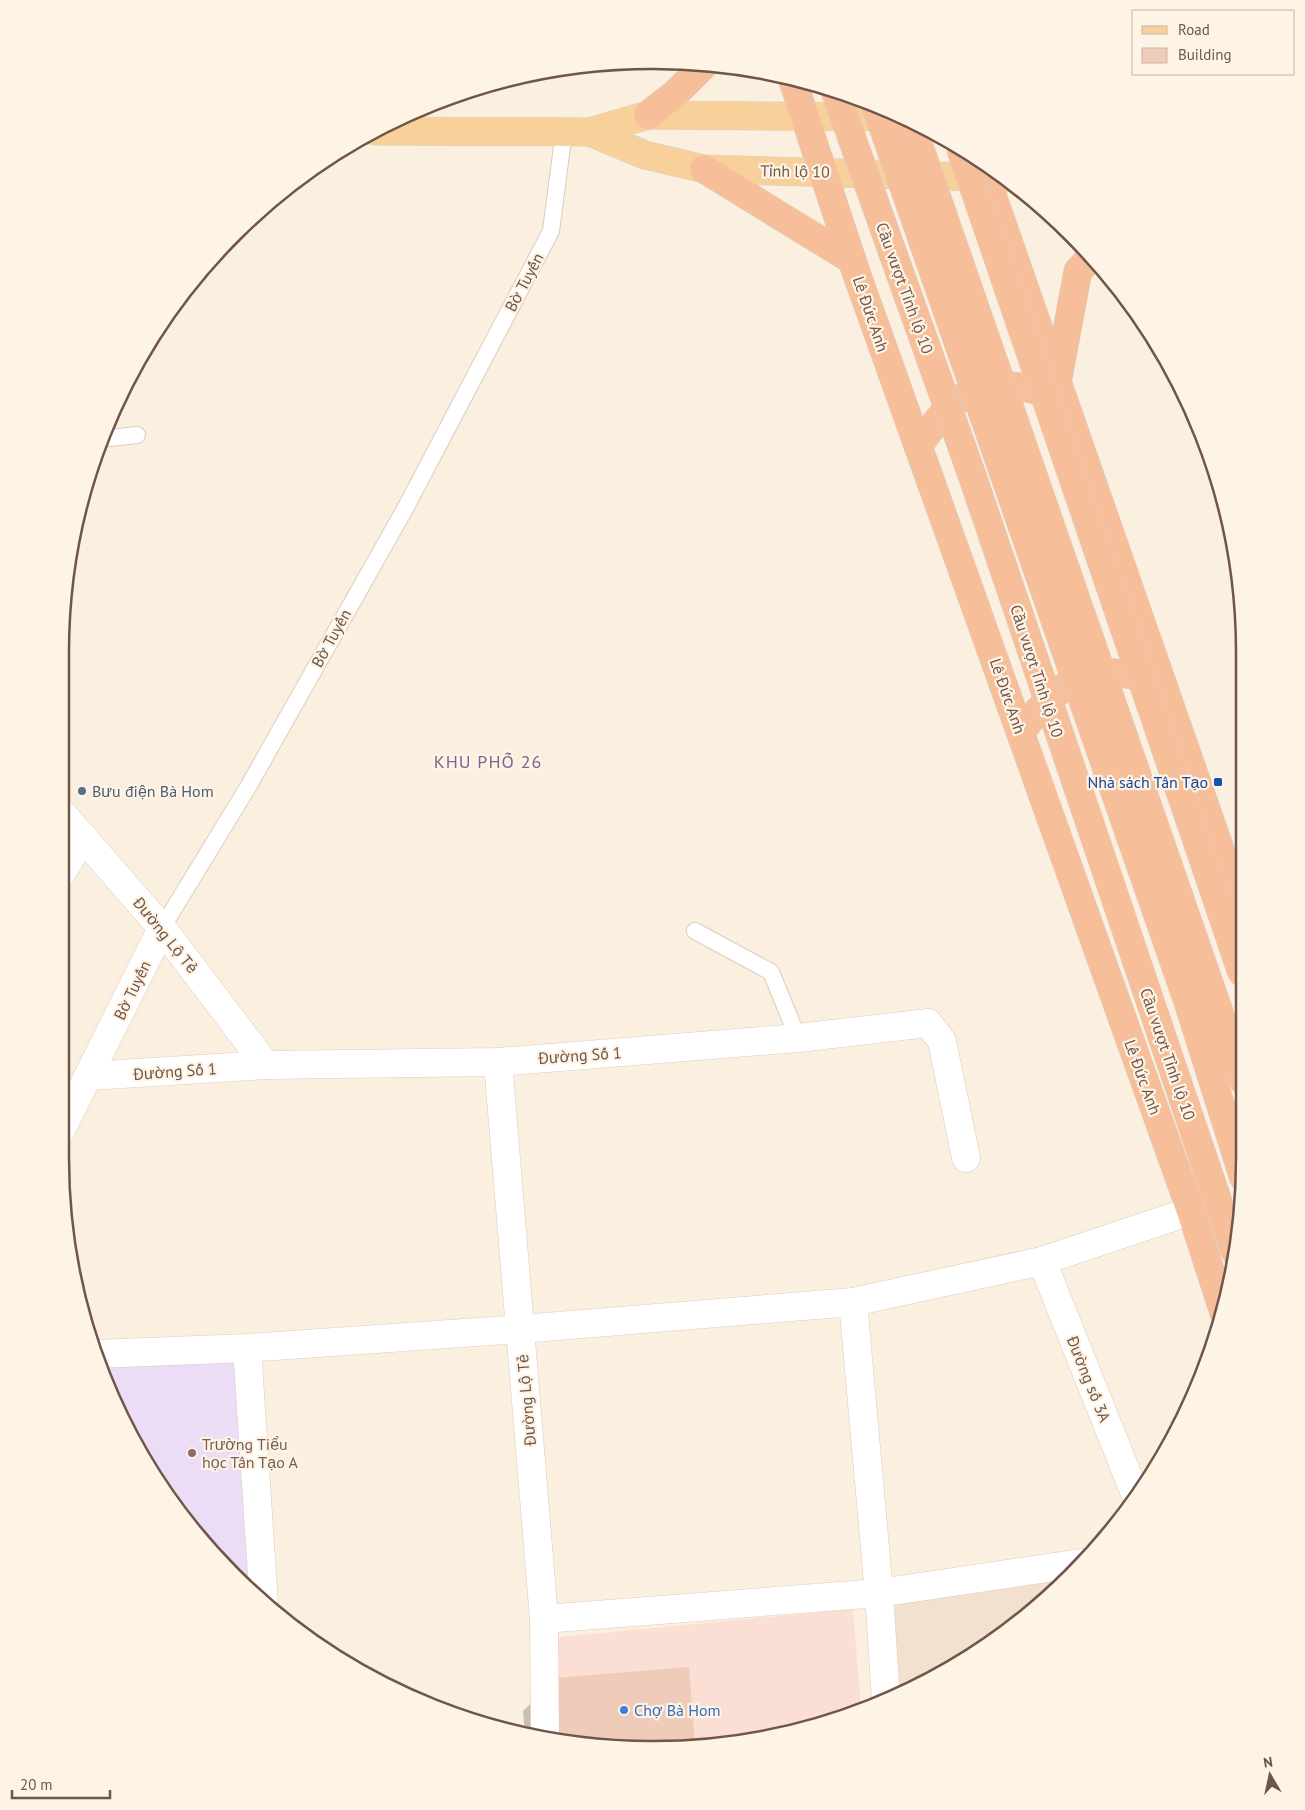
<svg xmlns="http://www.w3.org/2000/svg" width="1305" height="1810" font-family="'PT Sans',sans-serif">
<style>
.residential{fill:#f2e1cf}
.commercial{fill:#fbded4}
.education{fill:#ecddf7}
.shadow{fill:#0003}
.building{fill:#efccb9}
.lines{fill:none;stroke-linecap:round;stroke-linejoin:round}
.service-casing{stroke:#decbbd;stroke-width:18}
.minor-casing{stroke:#decbbd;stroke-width:29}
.primary-casing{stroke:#d7cfcc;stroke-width:29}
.trunk-casing{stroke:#d7cfcc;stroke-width:29}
.service{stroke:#fff;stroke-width:16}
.minor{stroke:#fff;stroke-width:28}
.primary{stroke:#f8d19a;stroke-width:28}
.trunk{stroke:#f6bf9a;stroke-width:28}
.trunk-bridge-casing{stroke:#d7cfcc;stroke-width:29;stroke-linecap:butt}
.trunk-bridge{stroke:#f6bf9a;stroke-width:28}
.transit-dot{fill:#1a4fb4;stroke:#fef4e5;stroke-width:2}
.service-dot{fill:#5c6f8a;stroke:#fef4e5;stroke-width:2}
.education-dot{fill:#8d6e63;stroke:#fef4e5;stroke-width:2}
.shop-dot{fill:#3f7fe0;stroke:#fef4e5;stroke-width:2}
.labels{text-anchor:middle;stroke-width:4.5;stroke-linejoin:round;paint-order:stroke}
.street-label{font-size:16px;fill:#705549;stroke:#fef4e5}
.transit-label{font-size:16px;fill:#164399;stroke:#fef4e5;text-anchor:end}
.service-label{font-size:16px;fill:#4e5e75;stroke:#fef4e5;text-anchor:start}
.education-label{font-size:16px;fill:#785e54;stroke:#fef4e5;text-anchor:start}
.shop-label{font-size:16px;fill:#366cbe;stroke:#fef4e5;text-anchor:start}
.neighbourhood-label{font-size:18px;letter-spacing:1px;fill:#826493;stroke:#fef4e5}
.rim{fill:none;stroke:#705549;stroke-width:2.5}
</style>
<rect width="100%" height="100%" fill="#fbefe0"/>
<!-- residential -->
<path class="residential" d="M1067 1578 1043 1603 914 1689 898 1695 892 1605Z"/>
<!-- commercial -->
<path class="commercial" d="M853 1609 861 1709 806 1730 730 1745H575L558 1742 551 1638Z"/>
<!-- education -->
<path class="education" d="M237 1361 251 1591 160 1486 121 1419 101 1367Z"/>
<!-- shadow -->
<path class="shadow" d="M555 1680 575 1745 525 1735 523 1711Z"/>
<!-- building -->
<path class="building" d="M689 1667 695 1745H575L558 1742 554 1678Z"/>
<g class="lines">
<!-- service casing -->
<g class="service-casing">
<g id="service">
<path d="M413 130 415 113"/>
<path d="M101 439 137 435"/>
<path d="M162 928 248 787 406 507 551 231 564 131"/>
<path d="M695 931 771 972 798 1038"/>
</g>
</g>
<!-- minor casing -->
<g class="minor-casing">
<g id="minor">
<path d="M60 811 162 928 266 1065"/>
<path d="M60 876 83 837"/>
<path d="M498 1062 544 1619 545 1739"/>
<path d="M89 1076 266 1065 498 1062 798 1038 928 1023 942 1041 966 1158"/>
<path d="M60 1132 162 928"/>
<path d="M1042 1261 1136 1496"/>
<path d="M853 1302 879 1593 886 1700"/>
<path d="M247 1348 264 1604"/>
<path d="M96 1354 247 1348 521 1329 853 1302 1042 1261 1191 1211"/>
<path d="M544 1619 879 1593 1081 1563"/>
</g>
</g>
<!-- primary casing -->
<g class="primary-casing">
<g id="primary">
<path d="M375 131 590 132 648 115 905 117"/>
<path d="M590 132 645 155 704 169 1005 178"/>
</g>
</g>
<!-- trunk casing -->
<g class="trunk-casing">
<g id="trunk">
<path d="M792 78 856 272 1191 1211 1224 1313"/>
<path d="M648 115 676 93 705 64"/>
<path d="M981 163 1242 912"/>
<path d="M704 169 852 260"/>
<path d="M1058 378 1078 271 1092 256"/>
<path d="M918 446C929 432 939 416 953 404 987 376 1027 385 1063 399"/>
<path d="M1021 732C1061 679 1093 658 1160 683"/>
</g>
</g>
<!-- service -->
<use href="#service" class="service"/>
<!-- minor -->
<use href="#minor" class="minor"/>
<!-- primary -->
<use href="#primary" class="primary"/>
<!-- trunk -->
<use href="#trunk" class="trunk"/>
<!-- trunk-bridge casing -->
<g class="trunk-bridge-casing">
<g id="trunk-bridge">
<path d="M835 91 973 478 1235 1252"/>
<path d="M876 107 1187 999 1244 1179"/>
<path d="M910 120 1243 1081"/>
<path d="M961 150 1242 973"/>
</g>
</g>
<!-- trunk-bridge -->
<use href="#trunk-bridge" class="trunk-bridge"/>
</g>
<!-- markers -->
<rect class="transit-dot" x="1213" y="777" width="10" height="10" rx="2.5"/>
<circle class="service-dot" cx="82" cy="791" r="5"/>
<circle class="education-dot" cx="192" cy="1453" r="5"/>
<circle class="shop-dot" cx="624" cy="1710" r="5"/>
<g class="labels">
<!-- street labels -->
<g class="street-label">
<text transform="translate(795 171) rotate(1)" y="6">Tỉnh lộ 10</text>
<text transform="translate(524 282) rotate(-62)" y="6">Bờ Tuyến</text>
<text transform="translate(905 288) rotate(70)" y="6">Cầu vượt Tỉnh lộ 10</text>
<text transform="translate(871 314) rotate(71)" y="6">Lê Đức Anh</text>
<text transform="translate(331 638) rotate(-61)" y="6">Bờ Tuyến</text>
<text transform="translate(1037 671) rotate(72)" y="6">Cầu vượt Tỉnh lộ 10</text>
<text transform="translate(1008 696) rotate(71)" y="6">Lê Đức Anh</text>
<text transform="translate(166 935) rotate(51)" y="6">Đường Lộ Tẻ</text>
<text transform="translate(132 990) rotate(-64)" y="6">Bờ Tuyến</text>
<text transform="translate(1168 1054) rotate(71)" y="6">Cầu vượt Tỉnh lộ 10</text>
<text transform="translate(580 1055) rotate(-4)" y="6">Đường Số 1</text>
<text transform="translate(175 1071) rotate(-4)" y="6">Đường Số 1</text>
<text transform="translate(1143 1077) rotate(70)" y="6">Lê Đức Anh</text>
<text transform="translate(1089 1379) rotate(68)" y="6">Đường số 3A</text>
<text transform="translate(526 1400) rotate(-95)" y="6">Đường Lộ Tẻ</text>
</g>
<!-- transit labels -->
<g class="transit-label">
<text x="1208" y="788">Nhà sách Tân Tạo</text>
</g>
<!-- service labels -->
<g class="service-label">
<text x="92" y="797">Bưu điện Bà Hom</text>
</g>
<!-- education labels -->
<g class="education-label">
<text x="202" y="1450">Trường Tiểu<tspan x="202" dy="18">học Tân Tạo A</tspan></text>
</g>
<!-- shop labels -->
<g class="shop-label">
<text x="634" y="1716">Chợ Bà Hom</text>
</g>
<!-- neighbourhood labels -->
<g class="neighbourhood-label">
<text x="488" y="768">KHU PHỐ 26</text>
</g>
</g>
<!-- crop -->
<path d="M0 0H1305V1810H0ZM652 69H653A583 583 0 0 1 1236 652V1158A583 583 0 0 1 653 1741H652A583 583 0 0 1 69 1158V652A583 583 0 0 1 652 69Z" fill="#fef4e5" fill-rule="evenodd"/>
<path class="rim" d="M652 69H653A583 583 0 0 1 1236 652V1158A583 583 0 0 1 653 1741H652A583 583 0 0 1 69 1158V652A583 583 0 0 1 652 69Z"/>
<!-- legend -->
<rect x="1132" y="10" width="162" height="65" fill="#fef4e5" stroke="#c5b4a7"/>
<rect x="1142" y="26" width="25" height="8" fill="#f8d19a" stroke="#c5b4a7"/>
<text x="1178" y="35" font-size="15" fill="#705549">Road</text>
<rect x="1142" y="48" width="25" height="15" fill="#efccb9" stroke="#c5b4a7"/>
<text x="1178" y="60" font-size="15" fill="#705549">Building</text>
<!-- north arrow -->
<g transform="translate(1270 1775) rotate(351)" stroke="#fef4e5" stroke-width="4" paint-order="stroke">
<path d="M0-4L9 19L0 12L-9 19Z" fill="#705549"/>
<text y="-8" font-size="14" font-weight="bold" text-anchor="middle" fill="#705549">N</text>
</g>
<!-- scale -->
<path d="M12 1790v8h98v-8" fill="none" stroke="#705549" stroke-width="2.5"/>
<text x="20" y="1790" font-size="15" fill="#705549" stroke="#fef4e5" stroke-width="4" paint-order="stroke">20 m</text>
</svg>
